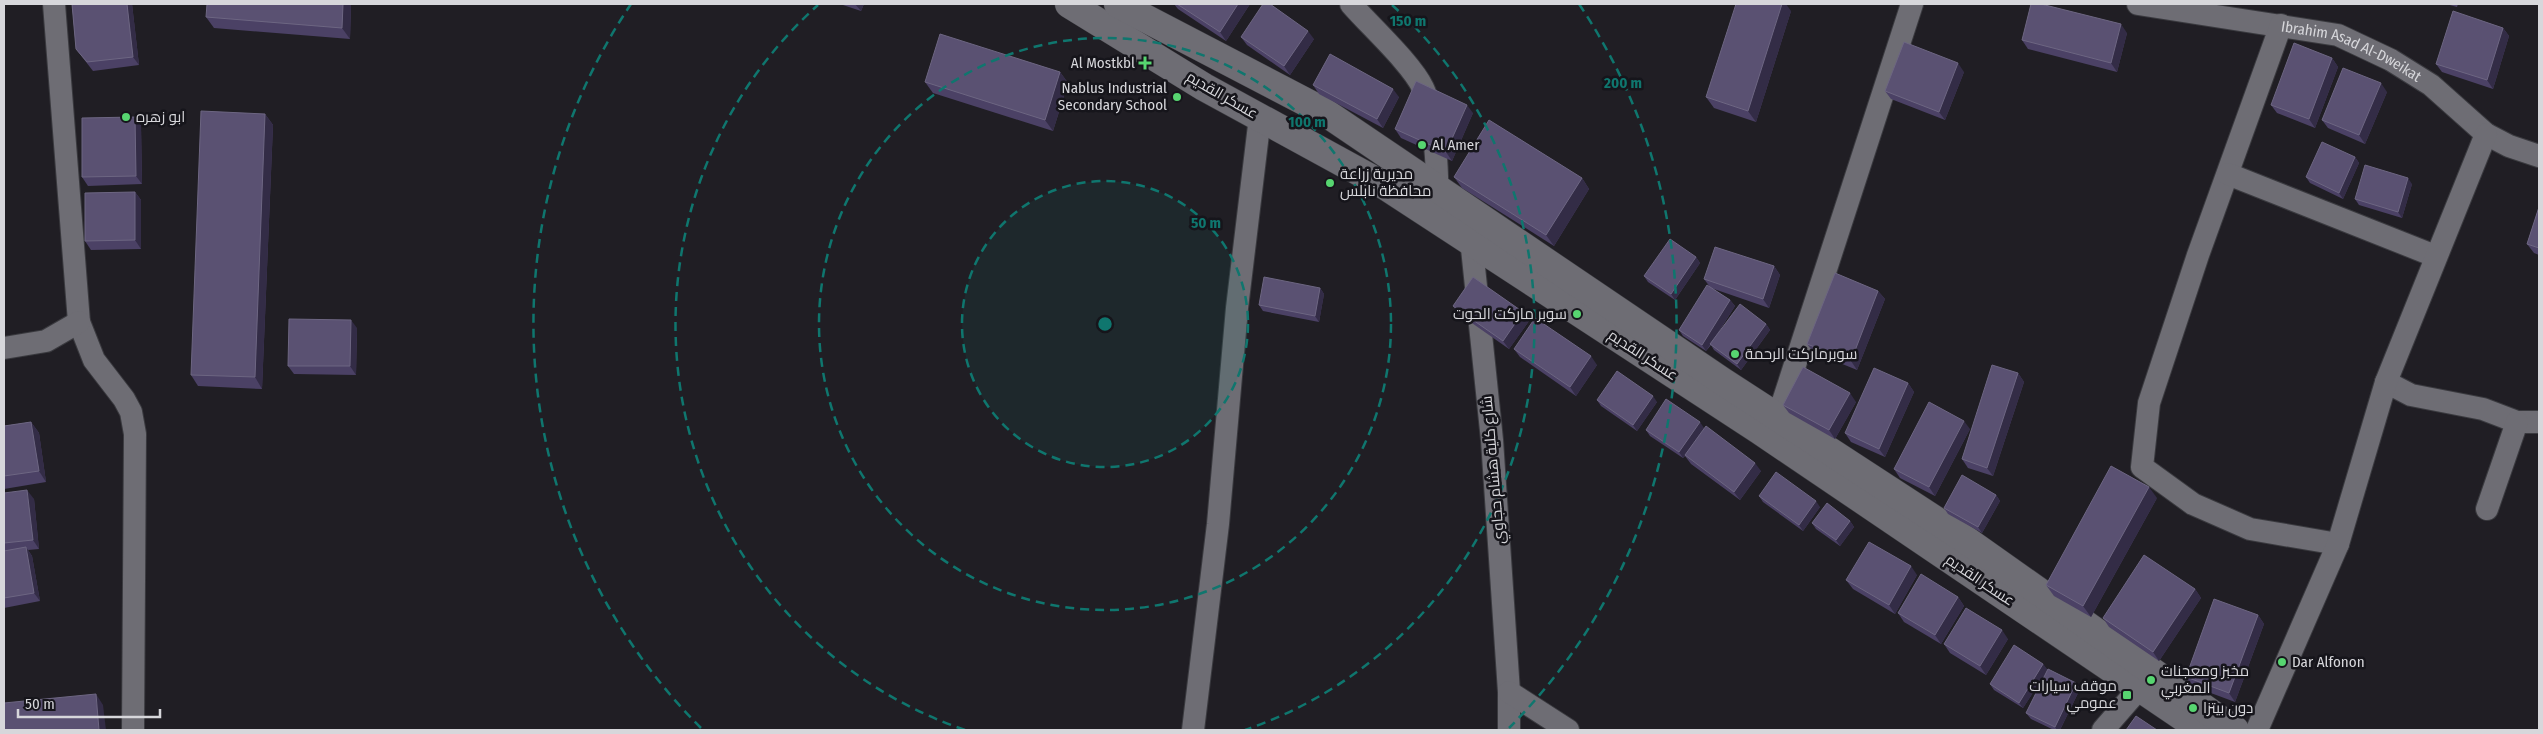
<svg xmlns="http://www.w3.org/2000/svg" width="2543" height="734" font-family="'Fira Sans Condensed',Cairo,sans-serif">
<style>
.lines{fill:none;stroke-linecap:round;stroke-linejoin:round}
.minor-casing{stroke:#3a3a3f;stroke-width:24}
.tertiary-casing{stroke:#3a3a3f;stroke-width:29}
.minor{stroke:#6e6d74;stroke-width:22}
.tertiary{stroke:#6e6d74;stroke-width:28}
.wall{fill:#4b4165}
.shaded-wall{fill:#332c46}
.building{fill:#5a5172;stroke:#6d6682}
.ring{fill:none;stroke:#0f766e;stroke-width:2.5;stroke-dasharray:9 6}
.poi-dot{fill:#57d570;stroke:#16151b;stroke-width:2}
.labels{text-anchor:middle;stroke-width:5;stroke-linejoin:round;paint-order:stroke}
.street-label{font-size:15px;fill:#d7d7db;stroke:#16151b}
.poi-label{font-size:15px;fill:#d7d7db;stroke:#16151b;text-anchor:start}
.centre{fill:#0f766e;stroke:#16151b;stroke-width:2.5}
.ring-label{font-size:15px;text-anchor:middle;font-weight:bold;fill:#0f766e;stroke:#16151b;stroke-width:5;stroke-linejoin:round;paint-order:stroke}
</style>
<rect width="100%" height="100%" fill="#201e24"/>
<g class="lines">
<!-- minor casing -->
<g class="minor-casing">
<g id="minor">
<path d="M54 4 79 322 94 360 124 399 131 412 135 434 133 730"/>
<path d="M1351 4C1370 26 1411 63 1423 88 1435 113 1438 174 1437 202"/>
<path id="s1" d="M2138 4 2338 35 2391 60 2431 85 2486 134 2509 146 2539 156"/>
<path d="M2281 25 2198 255 2149 403 2142 467 2193 504 2250 529 2338 544"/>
<path d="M2228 174 2435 256"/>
<path d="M1470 229 1492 440 1509 692V730"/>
<path d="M4 348 46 341 79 322"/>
<path d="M2386 382 2411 395 2483 409 2517 422H2539"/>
<path d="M1764 427 1778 417 1912 4"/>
<path d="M2487 509 2517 422"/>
<path d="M1509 692 1568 730"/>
<path d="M1193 730 1218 524 1237 308 1260 117"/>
<path d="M2103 730 2150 676"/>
<path d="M2257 730 2338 544 2386 382 2486 134"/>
</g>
</g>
<!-- tertiary casing -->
<g class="tertiary-casing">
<g id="tertiary">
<path d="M1069 4 1204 87 1387 187 1759 430 2202 730"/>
<path d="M1118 4 1323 111 1722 381 1966 540 2235 730"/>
</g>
</g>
<!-- minor -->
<use href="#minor" class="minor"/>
<!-- tertiary -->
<use href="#tertiary" class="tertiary"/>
</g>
<!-- wall -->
<g class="wall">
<path d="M72 4H132L139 65 93 71 76 49Z"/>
<path d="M351 4 350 39 214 28 206 17Z"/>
<path d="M840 4H864L861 11Z"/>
<path d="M1174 4H1250L1226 41 1178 9Z"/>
<path d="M2446 4H2458L2457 7Z"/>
<path d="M1791 11 1756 122 1714 108 1706 97Z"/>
<path d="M2503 28 2509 36 2493 89 2442 72 2436 64Z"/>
<path d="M2127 33 2117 72 2028 49 2022 40Z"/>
<path d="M1241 37 1314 39 1290 75 1247 45Z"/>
<path d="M2332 58 2338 67 2315 128 2277 113 2271 105Z"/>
<path d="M1060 72 1068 83 1053 131 933 93 925 82Z"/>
<path d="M1964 72 1945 120 1891 99 1885 91Z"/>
<path d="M1313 85 1399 97 1383 128 1319 94Z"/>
<path d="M2387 92 2365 144 2328 128 2322 120Z"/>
<path d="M1473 113 1452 161 1401 138 1395 129Z"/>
<path d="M265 114 273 125 262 389 198 386 191 375Z"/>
<path d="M135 117 141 126 142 184 88 186 82 177Z"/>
<path d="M2355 157 2359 163 2343 199 2310 183 2306 177Z"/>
<path d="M1454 177 1582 178 1589 189 1554 246 1462 188Z"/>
<path d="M2412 184 2402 218 2359 205 2355 199Z"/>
<path d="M135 192 141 200V249L91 250 85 241Z"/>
<path d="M2539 207V255L2534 253 2527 244Z"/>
<path d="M1696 257 1700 263 1675 300 1648 282 1644 276Z"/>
<path d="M1774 266 1780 275 1769 308 1711 288 1730 300 1735 306 1713 341 1766 324 1770 330 1741 370 1714 350 1711 345 1706 351 1683 336 1679 330 1710 287 1704 279Z"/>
<path d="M1320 288 1324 294 1319 322 1263 311 1259 305Z"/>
<path d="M1878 291 1885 299 1857 370 1813 352 1807 344Z"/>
<path d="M1453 306 1529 321 1509 349 1459 314Z"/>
<path d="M357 328 356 375 294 374 288 366Z"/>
<path d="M1514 349 1597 365 1576 396 1520 357Z"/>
<path d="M2018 373 2024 382 1993 476 1968 468 1962 459Z"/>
<path d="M1908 383 1914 392 1885 457 1851 442 1845 433Z"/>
<path d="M1597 400 1657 402 1637 431 1601 406Z"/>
<path d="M1856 402 1835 439 1789 413 1783 405Z"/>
<path d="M31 422 39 433 46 482 4 489V426Z"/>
<path d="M1704 428 1692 446 1761 471 1740 500 1691 464 1685 456 1683 458 1650 436 1646 430Z"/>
<path d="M1970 429 1935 496 1900 478 1894 469Z"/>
<path d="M4 493 34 499 39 549 28 550 32 556 40 601 4 608Z"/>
<path d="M1996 495 2000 501 1982 533 1948 514 1944 508Z"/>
<path d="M1759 496 1820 507 1803 531 1763 502Z"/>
<path d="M2157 498 2091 617 2054 596 2046 585Z"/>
<path d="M1850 521 1854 527 1840 546 1816 529 1812 523Z"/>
<path d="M1917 575 1895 614 1853 589 1846 580Z"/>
<path d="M2195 589 2201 598 2159 661 2109 627 2103 618Z"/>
<path d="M1958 597 1964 606 1941 644 1904 622 1898 613Z"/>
<path d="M2258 615 2264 624 2235 702 2192 686 2186 677Z"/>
<path d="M2008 639 1986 675 1950 653 1944 644Z"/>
<path d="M2043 664 2047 670 2080 689 2060 730H2054L2031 719 2026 713 2047 671 2023 708 1994 690 1990 684Z"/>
</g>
<!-- shaded-wall -->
<g class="shaded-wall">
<path d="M127 4H132L139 65 133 57Z"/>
<path d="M343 4H351L350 39 342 28Z"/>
<path d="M855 4H864L861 11Z"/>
<path d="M1238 4H1250L1226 41 1220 32Z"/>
<path d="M1782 4H1786L1791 11 1756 122 1748 111Z"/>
<path d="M2121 24 2127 33 2117 72 2111 63Z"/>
<path d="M2503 28 2509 36 2493 89 2487 80Z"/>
<path d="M1308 31 1314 39 1290 75 1284 66Z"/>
<path d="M2332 58 2338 67 2315 128 2309 119Z"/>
<path d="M1958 63 1964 72 1945 120 1939 112Z"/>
<path d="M1060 72 1068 83 1053 131 1045 120Z"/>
<path d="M2381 83 2387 92 2365 144 2359 135Z"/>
<path d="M1393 89 1399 97 1383 128 1377 119Z"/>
<path d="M1467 105 1473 113 1452 161 1446 152Z"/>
<path d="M265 114 273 125 262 389 255 377Z"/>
<path d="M135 117 141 126 142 184 136 176Z"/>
<path d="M2355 157 2359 163 2343 199 2339 193Z"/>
<path d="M1582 178 1589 189 1554 246 1546 235Z"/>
<path d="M2408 178 2412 184 2402 218 2398 212Z"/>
<path d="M135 192 141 200V249L135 240Z"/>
<path d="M1696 257 1700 263 1675 300 1671 294Z"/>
<path d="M1774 266 1780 275 1769 308 1763 299Z"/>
<path d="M1320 288 1324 294 1319 322 1315 316Z"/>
<path d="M1878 291 1885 299 1857 370 1851 361Z"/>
<path d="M1730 300 1735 306 1706 351 1702 345Z"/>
<path d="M1523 312 1529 321 1509 349 1503 341Z"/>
<path d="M351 320 357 328 356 375 350 366Z"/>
<path d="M1766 324 1770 330 1741 370 1737 364Z"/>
<path d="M1591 356 1597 365 1576 396 1570 387Z"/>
<path d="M2018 373 2024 382 1993 476 1987 468Z"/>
<path d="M1908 383 1914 392 1885 457 1879 449Z"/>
<path d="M1850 393 1856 402 1835 439 1829 430Z"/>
<path d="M1653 396 1657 402 1637 431 1633 425Z"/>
<path d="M1964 421 1970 429 1935 496 1929 487Z"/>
<path d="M31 422 39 433 46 482 39 471Z"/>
<path d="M1700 422 1704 428 1683 458 1679 452Z"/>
<path d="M1755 463 1761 471 1740 500 1734 492Z"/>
<path d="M2149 487 2157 498 2091 617 2083 606Z"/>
<path d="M27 490 34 499 39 549 33 540Z"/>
<path d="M1996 495 2000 501 1982 533 1978 527Z"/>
<path d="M1816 501 1820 507 1803 531 1799 525Z"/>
<path d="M1850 521 1854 527 1840 546 1836 540Z"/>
<path d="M26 547 32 556 40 601 34 593Z"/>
<path d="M1911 566 1917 575 1895 614 1889 605Z"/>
<path d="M2195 589 2201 598 2159 661 2153 652Z"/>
<path d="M1958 597 1964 606 1941 644 1935 635Z"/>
<path d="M2258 615 2264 624 2235 702 2229 693Z"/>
<path d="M2002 630 2008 639 1986 675 1980 666Z"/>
<path d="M2043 664 2048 670 2023 708 2019 703Z"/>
<path d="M2076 683 2080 689 2060 730H2057L2055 727Z"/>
<path d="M96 694 103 705 106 730H99Z"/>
</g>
<!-- building -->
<g class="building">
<path d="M72 4H127L133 57 87 62 76 49Z"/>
<path d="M207 4H343L342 28 206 17Z"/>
<path d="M1177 4H1238L1220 32Z"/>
<path d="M1263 4H1270L1308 31 1284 66 1241 37Z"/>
<path d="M1736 4H1782L1748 111 1706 97Z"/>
<path d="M2031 4H2041L2121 24 2111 63 2022 40Z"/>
<path d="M2453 11 2503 28 2487 80 2436 64Z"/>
<path d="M940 34 1060 72 1045 120 925 82Z"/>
<path d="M1904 42 1958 63 1939 112 1885 91Z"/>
<path d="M2294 43 2332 58 2309 119 2271 105Z"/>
<path d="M1330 54 1393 89 1377 119 1313 85Z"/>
<path d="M2343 68 2381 83 2359 135 2322 120Z"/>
<path d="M1416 81 1467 105 1446 152 1395 129Z"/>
<path d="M201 111 265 114 255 377 191 375Z"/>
<path d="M135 117 136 176 82 177V118Z"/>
<path d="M1489 120 1582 178 1546 235 1454 177Z"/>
<path d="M2322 142 2355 157 2339 193 2306 177Z"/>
<path d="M2365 165 2408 178 2398 212 2355 199Z"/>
<path d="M135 192V240L85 241V193Z"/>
<path d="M2539 207V248L2527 244Z"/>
<path d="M1670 239 1696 257 1671 294 1644 276Z"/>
<path d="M1715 247 1774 266 1763 299 1704 279Z"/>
<path d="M1835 273 1878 291 1851 361 1807 344Z"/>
<path d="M1264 277 1320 288 1315 316 1259 305Z"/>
<path d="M1473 277 1523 312 1503 341 1453 306Z"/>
<path d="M1707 285 1730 300 1702 345 1679 330Z"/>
<path d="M1740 304 1766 324 1737 364 1710 344Z"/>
<path d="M1535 318 1591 356 1570 387 1514 349Z"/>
<path d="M289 319 351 320 350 366H288Z"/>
<path d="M1992 365 2018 373 1987 468 1962 459Z"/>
<path d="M1803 367 1850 393 1829 430 1783 405Z"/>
<path d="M1874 368 1908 383 1879 449 1845 433Z"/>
<path d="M1617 371 1653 396 1633 425 1597 400Z"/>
<path d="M1666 399 1700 422 1679 452 1646 430Z"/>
<path d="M1929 402 1964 421 1929 487 1894 469Z"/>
<path d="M31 422 39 471 4 476V426Z"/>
<path d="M1706 426 1755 463 1734 492 1685 455Z"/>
<path d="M2111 466 2149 487 2083 606 2046 585Z"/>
<path d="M1776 472 1816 501 1799 525 1759 496Z"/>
<path d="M1962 475 1996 495 1978 527 1944 508Z"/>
<path d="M27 490 33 540 4 543V493Z"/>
<path d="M1827 503 1850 521 1836 540 1812 523Z"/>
<path d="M1869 542 1911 566 1889 605 1846 580Z"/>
<path d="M26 547 34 593 4 598V551Z"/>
<path d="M2144 555 2195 589 2153 652 2103 618Z"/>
<path d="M1921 574 1958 597 1935 635 1898 613Z"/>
<path d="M2214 599 2258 615 2229 693 2186 677Z"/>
<path d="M1966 608 2002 630 1980 666 1944 644Z"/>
<path d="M2014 645 2043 664 2019 703 1990 684Z"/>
<path d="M2048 669 2076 683 2055 727 2026 713Z"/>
<path d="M96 694 99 730H4V703Z"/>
<path d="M2136 716 2157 730H2126Z"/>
</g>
<!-- distance rings -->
<circle cx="1105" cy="324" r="143" fill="#0f766e" fill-opacity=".12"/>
<g class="ring">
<circle cx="1105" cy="324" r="143"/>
<circle cx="1105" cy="324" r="286"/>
<path d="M965 730A429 429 0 0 1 818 5M1392 5A429 429 0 0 1 1245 730"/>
<path d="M701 728A572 572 0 0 1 631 4M1579 4A572 572 0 0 1 1509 728"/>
</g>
<!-- markers -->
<g class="poi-dot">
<path d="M1142.5 55.5h5v5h5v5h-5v5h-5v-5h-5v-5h5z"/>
<circle cx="1177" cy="97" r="5"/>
<circle cx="126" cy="117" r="5"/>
<circle cx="1422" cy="145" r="5"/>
<circle cx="1330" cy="183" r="5"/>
<circle cx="1577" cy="314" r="5"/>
<circle cx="1735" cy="354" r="5"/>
<circle cx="2282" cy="662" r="5"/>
<circle cx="2151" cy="680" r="5"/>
<rect x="2122" y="690" width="10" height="10" rx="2.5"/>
<circle cx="2193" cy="708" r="5"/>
</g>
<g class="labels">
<!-- street labels -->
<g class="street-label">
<text dy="5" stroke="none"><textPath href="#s1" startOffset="220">Ibrahim Asad Al-Dweikat</textPath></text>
<text transform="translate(1222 95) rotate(30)" y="5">عسكر القديم</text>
<text transform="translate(1643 355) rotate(33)" y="5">عسكر القديم</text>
<text transform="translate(1493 470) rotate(-95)" y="5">شارع كلية هشام حجاوي</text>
<text transform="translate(1980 580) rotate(34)" y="5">عسكر القديم</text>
</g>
<!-- poi labels -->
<g class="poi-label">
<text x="1135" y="68" text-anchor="end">Al Mostkbl</text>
<text x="1167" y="93" text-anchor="end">Nablus Industrial<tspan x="1167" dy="17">Secondary School</tspan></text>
<text x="136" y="122">ابو زهره</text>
<text x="1432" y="150">Al Amer</text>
<text x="1340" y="179">مديرية زراعة<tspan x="1340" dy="17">محافظة نابلس</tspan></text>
<text x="1567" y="319" text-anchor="end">سوبر ماركت الحوت</text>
<text x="1745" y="359">سوبرماركت الرحمة</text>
<text x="2292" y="667">Dar Alfonon</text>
<text x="2161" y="676">مخبز ومعجنات<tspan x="2161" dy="17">المغربي</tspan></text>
<text x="2117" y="691" text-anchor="end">موقف سيارات<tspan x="2117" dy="17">عمومي</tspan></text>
<text x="2203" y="713">دون بيتزا</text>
</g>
</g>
<circle cx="1105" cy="324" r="8" class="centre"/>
<g class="ring-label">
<text x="1408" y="26">150 m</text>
<text x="1623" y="88">200 m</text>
<text x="1307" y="127">100 m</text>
<text x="1206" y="228">50 m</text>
</g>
<!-- border -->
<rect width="2543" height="734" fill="none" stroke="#d7d7db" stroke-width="10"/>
<!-- scale -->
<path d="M18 709v8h142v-8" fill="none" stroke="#d7d7db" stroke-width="2.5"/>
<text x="25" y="709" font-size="15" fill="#d7d7db" stroke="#16151b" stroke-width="4" paint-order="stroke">50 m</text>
</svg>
